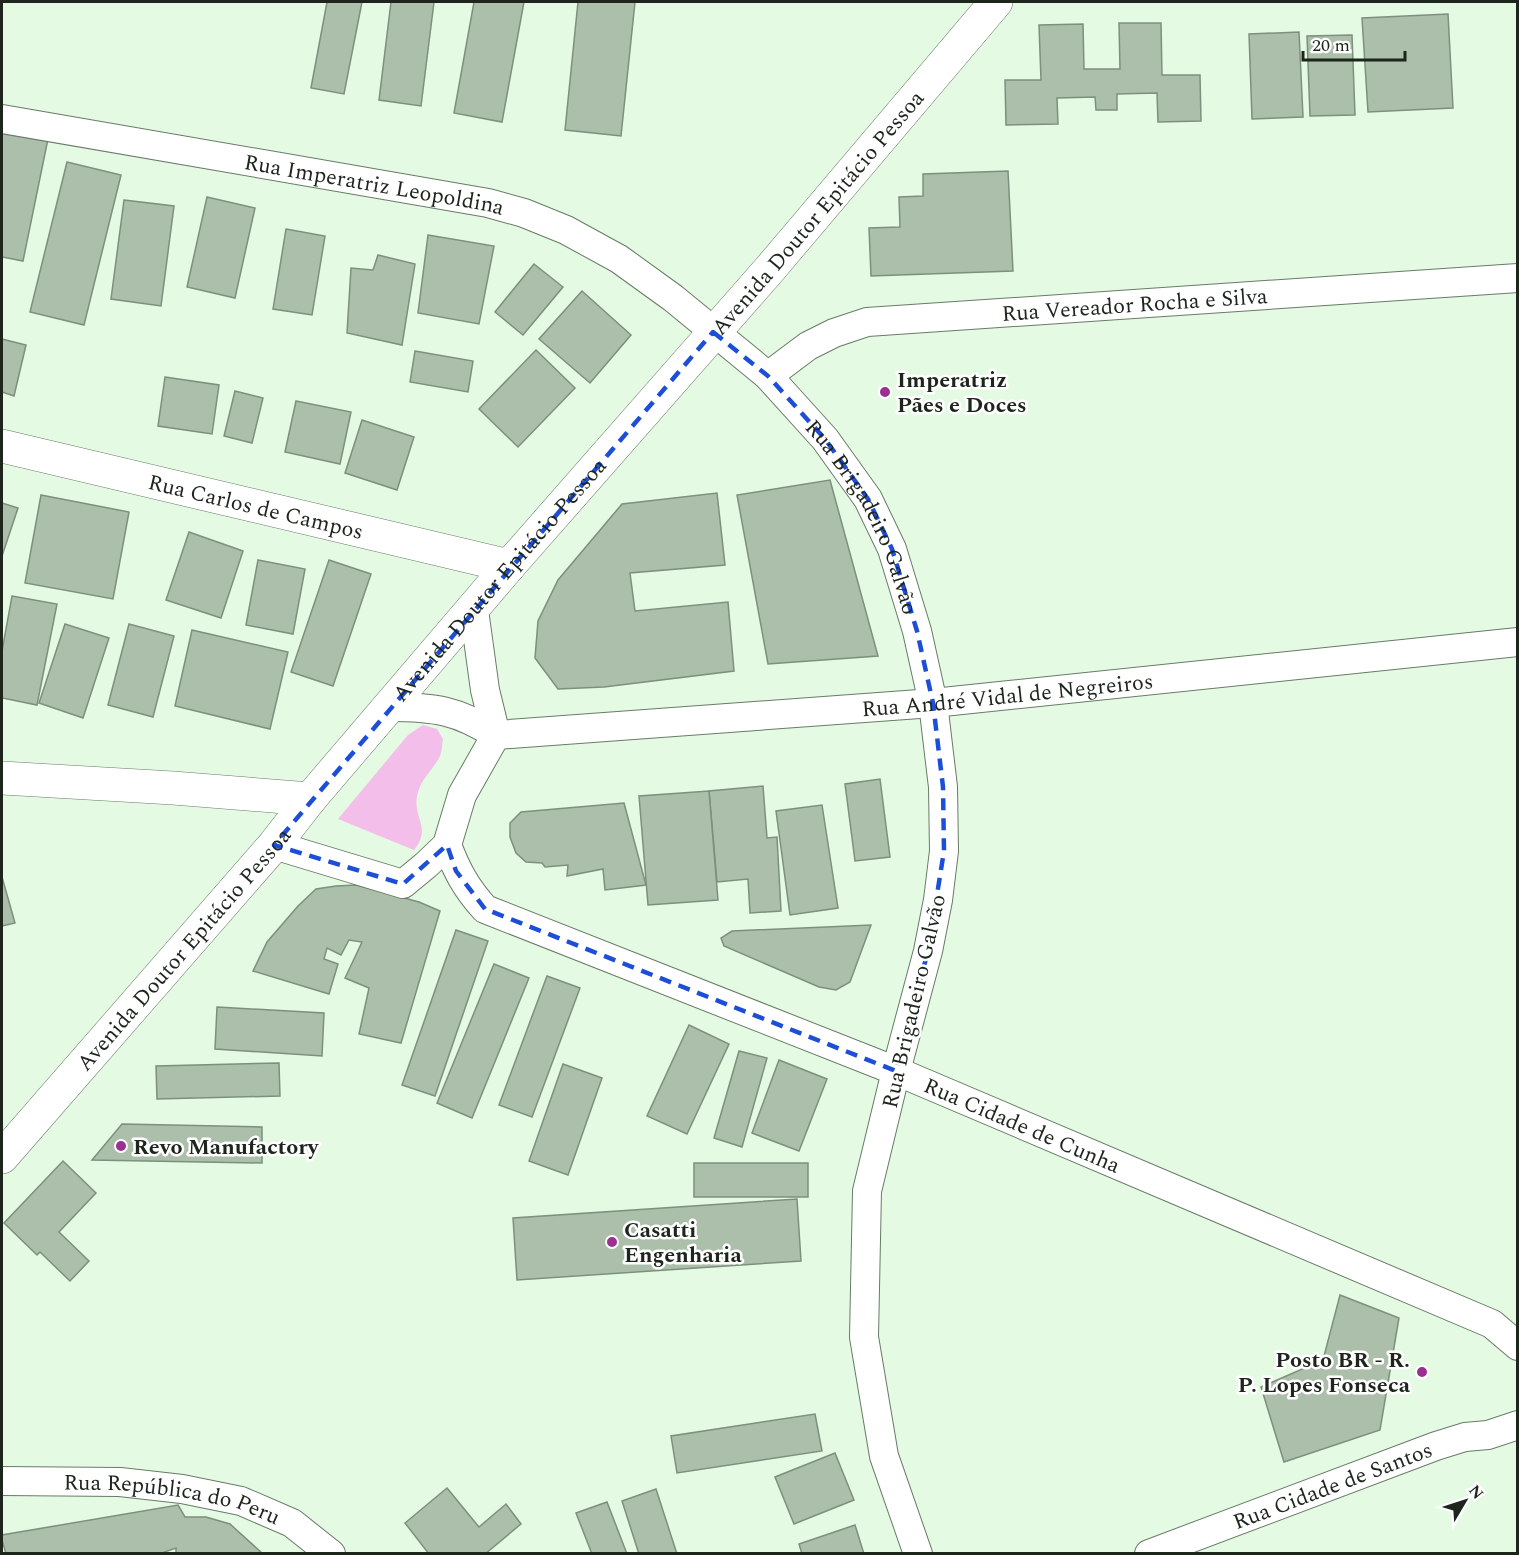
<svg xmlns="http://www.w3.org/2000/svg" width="1519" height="1555" font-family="Spectral,serif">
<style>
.green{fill:#f4beeb}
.building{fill:#abbfaa;stroke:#7d907d;stroke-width:1.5}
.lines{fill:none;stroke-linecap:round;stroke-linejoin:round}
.minor-casing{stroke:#687b67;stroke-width:30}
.tertiary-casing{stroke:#687b67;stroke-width:34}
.secondary-casing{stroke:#687b67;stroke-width:34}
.minor{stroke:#fff;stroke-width:28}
.tertiary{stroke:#fff;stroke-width:33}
.secondary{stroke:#fff;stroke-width:33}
.marked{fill:none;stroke:#1d4ed8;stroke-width:4.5;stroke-dasharray:12 8;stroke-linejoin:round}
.poi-dot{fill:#9b3091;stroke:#fff;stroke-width:2}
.labels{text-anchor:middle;stroke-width:5;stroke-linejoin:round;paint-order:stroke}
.street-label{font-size:22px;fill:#1d251d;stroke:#fff}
.poi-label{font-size:22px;font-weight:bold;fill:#1d251d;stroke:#fff;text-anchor:start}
</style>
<rect width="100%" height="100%" fill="#e4fae3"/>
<!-- green -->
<path class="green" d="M423 725 437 729 443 739C442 745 442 753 439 758 432 771 420 780 417 796 413 819 432 827 414 850L338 819 408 735Z"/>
<!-- building -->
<g class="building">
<path d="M327 2H362L344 94 311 88Z"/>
<path d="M391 2H434L421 106 379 100Z"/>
<path d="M474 2H524L502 122 454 113Z"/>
<path d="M578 2H635L621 136 565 130Z"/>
<path d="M1448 14 1453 108 1368 112 1362 18Z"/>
<path d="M1119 23H1161L1162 75H1200L1201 121 1158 122 1157 93 1117 94V110H1096L1095 97 1057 98 1058 124 1006 125 1005 80H1041L1039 25 1083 24 1084 69H1120Z"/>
<path d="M1299 32 1303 117 1252 119 1249 34Z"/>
<path d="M1352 35 1355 115 1310 116 1307 36Z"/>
<path d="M2 123 49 134 23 261 2 257Z"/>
<path d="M67 162 121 175 84 325 30 312Z"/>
<path d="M1008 171 1013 271 871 276 869 228 900 227 899 197 923 196V174Z"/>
<path d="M207 197 255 208 235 298 187 287Z"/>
<path d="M124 200 174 206 161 306 111 299Z"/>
<path d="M286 229 325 236 312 315 273 309Z"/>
<path d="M428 235 494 246 479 324 418 313Z"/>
<path d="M378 255 415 264 402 345 347 333 351 268 373 270Z"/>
<path d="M534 264 563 287 523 335 495 312Z"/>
<path d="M582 291 631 335 590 383 539 339Z"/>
<path d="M2 339 26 345 14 396 2 392Z"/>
<path d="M536 350 575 388 518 447 479 409Z"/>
<path d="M415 351 473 361 468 392 410 382Z"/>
<path d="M165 377 219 385 212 434 158 426Z"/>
<path d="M235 391 263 398 252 443 224 436Z"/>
<path d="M296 401 351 412 340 464 285 452Z"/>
<path d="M362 420 414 437 397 490 345 473Z"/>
<path d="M830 480 878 656 768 664 737 495Z"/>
<path d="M717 493 725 565 630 573 635 611 728 602 734 671 604 687 558 689 535 658 538 621 558 580 622 504Z"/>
<path d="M41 495 129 512 113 599 25 583Z"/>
<path d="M2 503 18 508 2 556Z"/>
<path d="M189 532 243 551 221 618 166 600Z"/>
<path d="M258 560 305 569 293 634 246 625Z"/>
<path d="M329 560 371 574 333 686 291 672Z"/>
<path d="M12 596 57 604 37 705 2 698V651Z"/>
<path d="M65 624 109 638 83 718 39 703Z"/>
<path d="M129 624 174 636 153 717 108 705Z"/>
<path d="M192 630 288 652 270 729 175 706Z"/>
<path d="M880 779 890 857 855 861 845 784Z"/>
<path d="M763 786 767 838 777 837 781 911 750 913 748 879 717 882 709 791Z"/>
<path d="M709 791 718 900 648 905 639 796Z"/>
<path d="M624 803 646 885 605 890 603 869 567 876 568 865 545 867 542 863 526 862 516 853 510 837V823L521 812Z"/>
<path d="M822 805 838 908 790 915 776 811Z"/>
<path d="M2 877 15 923 2 926Z"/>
<path d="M356 885 419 902 440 911 401 1043 359 1034 369 988 345 978 362 942 349 940 341 955 327 948 324 959 338 964 329 994 253 971 267 942 298 906 316 889 336 886Z"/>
<path d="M871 925 850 982 836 990 819 987 724 946 721 938 732 931Z"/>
<path d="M456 930 488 941 435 1096 402 1085Z"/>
<path d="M494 964 529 978 472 1118 437 1103Z"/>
<path d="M547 976 580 988 532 1117 499 1105Z"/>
<path d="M217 1007 324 1013 322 1056 215 1049Z"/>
<path d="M689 1025 729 1044 687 1134 647 1116Z"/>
<path d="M739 1051 767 1058 742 1147 714 1138Z"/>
<path d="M779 1060 827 1079 799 1151 752 1133Z"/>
<path d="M279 1063 280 1096 157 1099 156 1066Z"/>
<path d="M563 1064 602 1078 568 1175 529 1161Z"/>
<path d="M122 1124 262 1127V1163L92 1160Z"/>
<path d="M63 1161 96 1193 59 1232 89 1261 70 1281 40 1252 37 1255 4 1223Z"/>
<rect x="694" y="1163" width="114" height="34"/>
<path d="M797 1199 801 1261 517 1280 513 1218Z"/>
<path d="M1340 1295 1399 1318 1380 1430 1284 1462 1261 1387 1323 1360Z"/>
<path d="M815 1414 822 1451 677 1473 671 1436Z"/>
<path d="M835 1453 854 1500 794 1524 775 1477Z"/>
<path d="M447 1488 479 1527 506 1504 521 1524 485 1554H429L405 1523Z"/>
<path d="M656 1489 677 1554H639L622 1501Z"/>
<path d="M607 1502 627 1554H592L576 1513Z"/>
<path d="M178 1505 185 1517H206L230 1524 263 1554H176V1548L159 1554H6L2 1540V1535Z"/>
<path d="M855 1525 864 1554H802L799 1544Z"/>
</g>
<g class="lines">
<!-- minor casing -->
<g class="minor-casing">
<g id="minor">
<path id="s1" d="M2 119 488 203 524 213 566 230 619 259 673 298 768 376 825 439 868 499 892 549 917 631 933 703 943 787 944 851 938 900 928 951 896 1071 867 1191 864 1337 884 1456 918 1554"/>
<path id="s2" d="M768 376 808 346 834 333 867 322 1518 278"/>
<path d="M389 707C434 707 458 710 496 735"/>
<path id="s3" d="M496 735 933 703 1518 642"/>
<path d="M274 845 403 884 426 865 447 845 462 795 496 735 485 690 474 610"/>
<path id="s4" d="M447 845C457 871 466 888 485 909L896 1071 1492 1324 1518 1346"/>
<path id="s5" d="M2 1481 120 1482 182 1489 241 1501 292 1523 331 1554"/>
<path id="s6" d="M1149 1554 1436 1446 1465 1437 1488 1435 1518 1425"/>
</g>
</g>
<!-- tertiary casing -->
<g class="tertiary-casing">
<g id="tertiary">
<path id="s7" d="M2 446 509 566"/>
<path d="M2 778 173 788 310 799"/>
</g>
</g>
<!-- secondary casing -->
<g class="secondary-casing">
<g id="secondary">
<path id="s8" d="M2 1157 274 845 310 799 509 566 769 270 996 2"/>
</g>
</g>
<!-- minor -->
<use href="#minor" class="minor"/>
<!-- tertiary -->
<use href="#tertiary" class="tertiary"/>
<!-- secondary -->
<use href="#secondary" class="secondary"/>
</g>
<!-- marked area -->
<path class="marked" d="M713 332 768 376 825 439 868 499 892 549 917 631 933 703 943 787 944 851 928 951 896 1071 485 909 456 871 447 845 403 884 274 845Z"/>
<!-- markers -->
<g class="poi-dot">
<circle cx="885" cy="392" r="6"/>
<circle cx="121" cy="1146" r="6"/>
<circle cx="612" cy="1242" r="6"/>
<circle cx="1422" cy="1372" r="6"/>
</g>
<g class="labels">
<!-- street labels -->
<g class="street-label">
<text dy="8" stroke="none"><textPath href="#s1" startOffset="378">Rua Imperatriz Leopoldina</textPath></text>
<text dy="8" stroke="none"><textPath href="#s8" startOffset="1248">Avenida Doutor Epitácio Pessoa</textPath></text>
<text dy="8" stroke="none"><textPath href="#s2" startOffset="382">Rua Vereador Rocha e Silva</textPath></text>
<text dy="8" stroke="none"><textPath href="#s7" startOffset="261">Rua Carlos de Campos</textPath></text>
<text dy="8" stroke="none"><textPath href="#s1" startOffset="998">Rua Brigadeiro Galvão</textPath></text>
<text dy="8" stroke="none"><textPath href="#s8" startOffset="762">Avenida Doutor Epitácio Pessoa</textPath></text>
<text dy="8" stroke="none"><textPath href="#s3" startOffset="513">Rua André Vidal de Negreiros</textPath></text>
<text dy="8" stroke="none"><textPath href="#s8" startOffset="276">Avenida Doutor Epitácio Pessoa</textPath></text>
<text transform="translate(913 1001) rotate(-77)" y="8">Rua Brigadeiro Galvão</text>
<text dy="8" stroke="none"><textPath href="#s4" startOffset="654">Rua Cidade de Cunha</textPath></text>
<text dy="8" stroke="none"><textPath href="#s6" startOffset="196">Rua Cidade de Santos</textPath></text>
<text dy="8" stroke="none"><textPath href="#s5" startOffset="172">Rua República do Peru</textPath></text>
</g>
<!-- poi labels -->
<g class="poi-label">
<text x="897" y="387">Imperatriz<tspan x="897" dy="25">Pães e Doces</tspan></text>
<text x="133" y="1154">Revo Manufactory</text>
<text x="624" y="1237">Casatti<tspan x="624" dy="25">Engenharia</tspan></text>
<text x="1410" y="1367" text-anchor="end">Posto BR - R.<tspan x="1410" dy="25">P. Lopes Fonseca</tspan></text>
</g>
</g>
<!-- border -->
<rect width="1519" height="1555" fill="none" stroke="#1d251d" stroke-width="6"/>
<!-- north arrow -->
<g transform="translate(1465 1501) rotate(51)" stroke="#ffffff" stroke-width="4.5" paint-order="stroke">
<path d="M0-4.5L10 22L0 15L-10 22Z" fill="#1d251d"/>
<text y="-9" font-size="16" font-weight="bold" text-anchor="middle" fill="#1d251d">N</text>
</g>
<!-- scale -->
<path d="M1303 51v9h102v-9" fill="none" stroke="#1d251d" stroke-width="3"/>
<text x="1312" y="51" font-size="18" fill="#1d251d" stroke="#ffffff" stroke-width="4.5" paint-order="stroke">20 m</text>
</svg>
